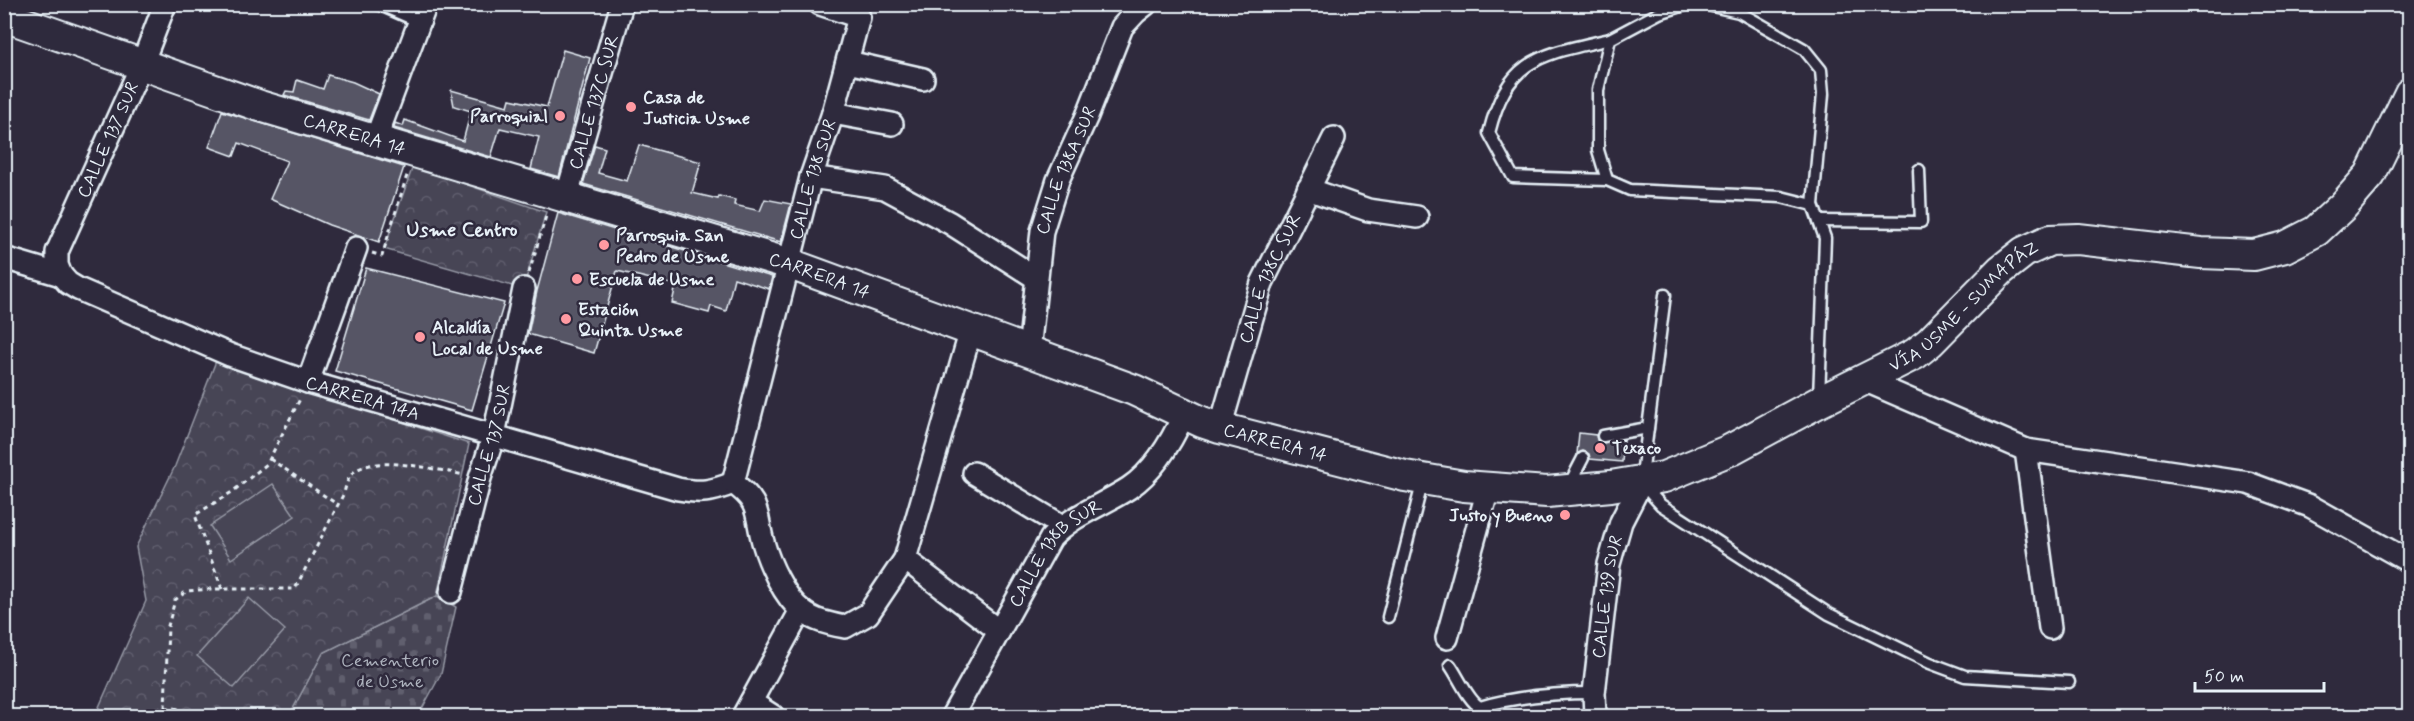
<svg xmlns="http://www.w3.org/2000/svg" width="2414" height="721" font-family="Mynerve,sans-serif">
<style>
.cemetery{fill:url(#cemetery-stones);stroke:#979aa6;stroke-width:1.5}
.park{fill:url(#park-crowns);stroke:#979aa6;stroke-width:1.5}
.pitch{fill:#464455;stroke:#979aa6;stroke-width:1.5}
.building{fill:#575565;stroke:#e8f1f8;stroke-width:1.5}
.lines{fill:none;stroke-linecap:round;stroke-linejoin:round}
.lane-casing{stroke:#e8f1f8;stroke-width:15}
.street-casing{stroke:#e8f1f8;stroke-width:26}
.secondary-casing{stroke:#e8f1f8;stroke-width:34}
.path{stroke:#e8f1f8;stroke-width:3;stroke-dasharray:4.5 4.5;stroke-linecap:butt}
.lane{stroke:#2f2a3d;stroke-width:10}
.street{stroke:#2f2a3d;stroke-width:21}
.secondary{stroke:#2f2a3d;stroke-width:30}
.poi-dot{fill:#ff9aa2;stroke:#2f2a3d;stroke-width:2}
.labels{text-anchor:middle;stroke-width:5;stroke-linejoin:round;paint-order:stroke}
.poi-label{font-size:18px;font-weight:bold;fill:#e8f1f8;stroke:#2f2a3d;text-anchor:start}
.street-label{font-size:18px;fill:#e8f1f8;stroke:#2f2a3d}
.park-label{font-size:18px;fill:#afb4bf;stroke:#2f2a3d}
.neighbourhood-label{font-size:20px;font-weight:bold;fill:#e8f1f8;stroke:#2f2a3d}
</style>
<defs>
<pattern id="cemetery-stones" width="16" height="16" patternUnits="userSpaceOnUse" patternTransform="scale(1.5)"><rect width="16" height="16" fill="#464455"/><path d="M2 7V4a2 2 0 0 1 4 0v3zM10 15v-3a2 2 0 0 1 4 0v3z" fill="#615f6e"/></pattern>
<pattern id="park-crowns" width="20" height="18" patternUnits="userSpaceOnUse" patternTransform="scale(1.5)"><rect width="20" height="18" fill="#464455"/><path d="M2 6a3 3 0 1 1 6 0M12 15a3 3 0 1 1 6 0" fill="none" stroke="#615f6e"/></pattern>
</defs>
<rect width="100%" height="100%" fill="#2f2a3d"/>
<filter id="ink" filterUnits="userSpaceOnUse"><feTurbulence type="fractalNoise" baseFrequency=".0167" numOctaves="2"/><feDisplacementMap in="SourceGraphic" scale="12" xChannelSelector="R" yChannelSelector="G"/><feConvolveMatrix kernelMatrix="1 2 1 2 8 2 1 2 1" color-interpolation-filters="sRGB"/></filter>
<g filter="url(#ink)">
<!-- cemetery -->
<path class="cemetery" d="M437 596 456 607 441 674 418 716H289L323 653Z"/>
<!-- park -->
<g class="park">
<path d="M413 166 546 212 523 289 384 249Z"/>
<path d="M216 361 469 444 437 596 323 653 289 716H95L146 601 136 547 175 466Z"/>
</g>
<!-- pitch -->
<g class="pitch">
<path d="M273 484 295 516 231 559 210 526Z"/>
<path d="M249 598 285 630 234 688 197 656Z"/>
</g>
<!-- building -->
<g class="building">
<path d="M563 50 590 58 559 177 531 169 539 137 500 128 491 157 394 128 395 123 403 126 405 120 463 141 471 111 454 106 451 90 508 106 510 99 547 107Z"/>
<path d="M328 75 353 82 379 94 369 120 284 95 286 91 294 92 297 80 323 89Z"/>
<path d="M222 111 404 167 379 242 329 225 270 199 287 161 239 143 234 156 209 147Z"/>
<path d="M595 145 605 148 598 173 627 181 639 145 701 162 692 193 718 199 719 196 735 200 734 205 760 211 765 199 791 204 781 242 583 184Z"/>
<path d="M558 213 772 277 769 289 734 278 726 311 711 306 709 313 672 303 676 285 617 271 594 353 528 334 537 291Z"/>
<path d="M366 268 504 303 472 410 335 371Z"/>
<path d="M1579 433 1596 435 1597 440 1601 443 1624 440 1622 462 1590 459 1589 454 1583 451 1577 454Z"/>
</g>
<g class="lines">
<!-- lane casing -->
<g class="lane-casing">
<g id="lane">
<path d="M378 4 408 17 421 18"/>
<path d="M1688 4 1659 13 1610 39 1598 90V150L1607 180 1630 190 1781 197 1813 205"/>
<path d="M1703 4 1739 12 1804 49 1821 70 1823 94 1813 205 1825 238 1819 398"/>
<path d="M1607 180 1513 177 1489 133C1508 56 1542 55 1610 39"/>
<path d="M1819 221 1921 222 1919 170"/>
<path d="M1665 295 1641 483 1661 505 1829 614 1930 663 1965 676 2069 682"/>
<path d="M1603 436 1648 428"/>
<path d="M1568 487 1583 458"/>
<path d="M1388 617 1423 480"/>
<path d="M1450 665C1458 676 1469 702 1480 707 1517 696 1555 693 1594 693"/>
</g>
</g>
<!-- street casing -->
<g class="street-casing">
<g id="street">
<path d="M848 62 923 79"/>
<path d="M833 113 892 124"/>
<path d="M375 141 426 4"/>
<path d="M811 177 885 188 950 223 1036 278"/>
<path d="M1308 189 1368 210 1417 217"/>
<path id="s1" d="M566 198 622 4"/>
<path id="s2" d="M4 258 61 275 68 283 78 289 230 355 308 382 678 489C701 493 711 492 733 483"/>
<path id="s3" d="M61 275 57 265V252L142 64 165 4"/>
<path id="s4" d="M1029 351 1042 231 1058 180 1087 116 1122 27 1136 12 1146 4"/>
<path d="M1864 380 2026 450 2248 483 2310 506 2410 562"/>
<path d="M308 382 356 248"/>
<path id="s5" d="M1220 428 1262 283 1334 138"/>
<path d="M2026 450 2050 628"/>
<path d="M974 473 1062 526"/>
<path d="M733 483C761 503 755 512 763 542 769 563 784 597 802 611 814 621 830 624 845 627L868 614 905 559 971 330"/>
<path id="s6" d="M733 483 811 177 833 113 859 17 820 4"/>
<path d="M905 559 999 631"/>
<path id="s7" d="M451 592 480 478 494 435 524 289"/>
<path d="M1447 638 1488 489"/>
<path d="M751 702 773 716"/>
<path d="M743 716 801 610"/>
<path id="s8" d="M952 716 1051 538C1072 515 1103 505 1129 488 1154 471 1172 441 1184 414"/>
<path id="s9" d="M1595 716 1594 693 1609 564 1621 522 1641 483"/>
</g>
</g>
<!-- secondary casing -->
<g class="secondary-casing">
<g id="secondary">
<path id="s10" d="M4 16 260 106 790 264 1134 390 1202 422 1220 428 1405 476 1464 486 1547 492 1611 486 1664 477 1730 450 1819 402 1915 354 1930 342 2001 270 2024 252 2050 240 2078 239 2201 253 2254 255 2285 247 2316 231 2343 206 2370 175 2410 93"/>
</g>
</g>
<!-- path -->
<g class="path">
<path d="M372 253 382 256 408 172"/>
<path d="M529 273 546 216"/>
<path d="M270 459 338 505"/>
<path d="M222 589 195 515 232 492 267 464 300 399"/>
<path d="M165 708 168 626 175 600 187 591 210 589H295L344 493C346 485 348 477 354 472 374 454 439 470 464 475"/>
<path d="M149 716C163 705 177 705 192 716"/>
</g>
<!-- lane -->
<use href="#lane" class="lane"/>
<!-- street -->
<use href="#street" class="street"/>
<!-- secondary -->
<use href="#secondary" class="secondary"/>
</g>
</g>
<!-- markers -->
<g class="poi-dot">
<circle cx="631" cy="107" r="6"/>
<circle cx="560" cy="116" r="6"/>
<circle cx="604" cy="245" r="6"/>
<circle cx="577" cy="279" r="6"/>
<circle cx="566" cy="319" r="6"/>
<circle cx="420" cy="337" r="6"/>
<circle cx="1600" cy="448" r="6"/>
<circle cx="1565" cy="515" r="6"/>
</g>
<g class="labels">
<!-- poi labels -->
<g class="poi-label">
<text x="643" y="103">Casa de<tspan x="643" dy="21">Justicia Usme</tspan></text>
<text x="548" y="122" text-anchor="end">Parroquial</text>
<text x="616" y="241">Parroquia San<tspan x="616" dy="21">Pedro de Usme</tspan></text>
<text x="589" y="285">Escuela de Usme</text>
<text x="578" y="315">Estación<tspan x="578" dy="21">Quinta Usme</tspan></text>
<text x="432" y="333">Alcaldía<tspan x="432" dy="21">Local de Usme</tspan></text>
<text x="1612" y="454">Texaco</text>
<text x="1553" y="521" text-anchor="end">Justo y Bueno</text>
</g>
<!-- street labels -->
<g class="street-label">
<text dy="6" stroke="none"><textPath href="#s1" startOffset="100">CALLE 137C SUR</textPath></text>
<text dy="6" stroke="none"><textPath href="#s10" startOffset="370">CARRERA 14</textPath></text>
<text dy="6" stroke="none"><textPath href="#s3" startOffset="147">CALLE 137 SUR</textPath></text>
<text dy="6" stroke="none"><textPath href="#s4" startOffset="186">CALLE 138A SUR</textPath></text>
<text dy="6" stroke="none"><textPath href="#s6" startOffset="314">CALLE 138 SUR</textPath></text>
<text dy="6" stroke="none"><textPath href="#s10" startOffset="856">CARRERA 14</textPath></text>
<text dy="6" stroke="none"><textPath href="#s5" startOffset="158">CALLE 138C SUR</textPath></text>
<text dy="6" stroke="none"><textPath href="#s10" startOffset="2085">VÍA USME - SUMAPÁZ</textPath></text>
<text dy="6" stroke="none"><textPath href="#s2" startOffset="387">CARRERA 14A</textPath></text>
<text dy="6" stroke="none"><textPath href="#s10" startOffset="1342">CARRERA 14</textPath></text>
<text dy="6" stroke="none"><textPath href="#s7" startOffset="152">CALLE 137 SUR</textPath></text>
<text dy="6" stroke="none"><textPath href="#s8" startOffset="195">CALLE 138B SUR</textPath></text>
<text dy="6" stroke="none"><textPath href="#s9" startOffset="120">CALLE 139 SUR</textPath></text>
</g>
<!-- park labels -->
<g class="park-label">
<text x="390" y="666">Cementerio<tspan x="390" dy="21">de Usme</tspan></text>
</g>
<!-- neighbourhood labels -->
<g class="neighbourhood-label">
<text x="462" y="236">Usme Centro</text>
</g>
</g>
<!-- margin -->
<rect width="2414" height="721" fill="none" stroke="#2f2a3d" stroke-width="24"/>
<rect x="12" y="12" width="2390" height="697" fill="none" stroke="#e8f1f8" stroke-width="2" filter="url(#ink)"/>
<!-- scale -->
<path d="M2195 682v9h129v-9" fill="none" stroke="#e8f1f8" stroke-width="3"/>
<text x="2204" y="682" font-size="18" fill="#e8f1f8" stroke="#2f2a3d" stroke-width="4.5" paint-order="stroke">50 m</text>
</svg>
